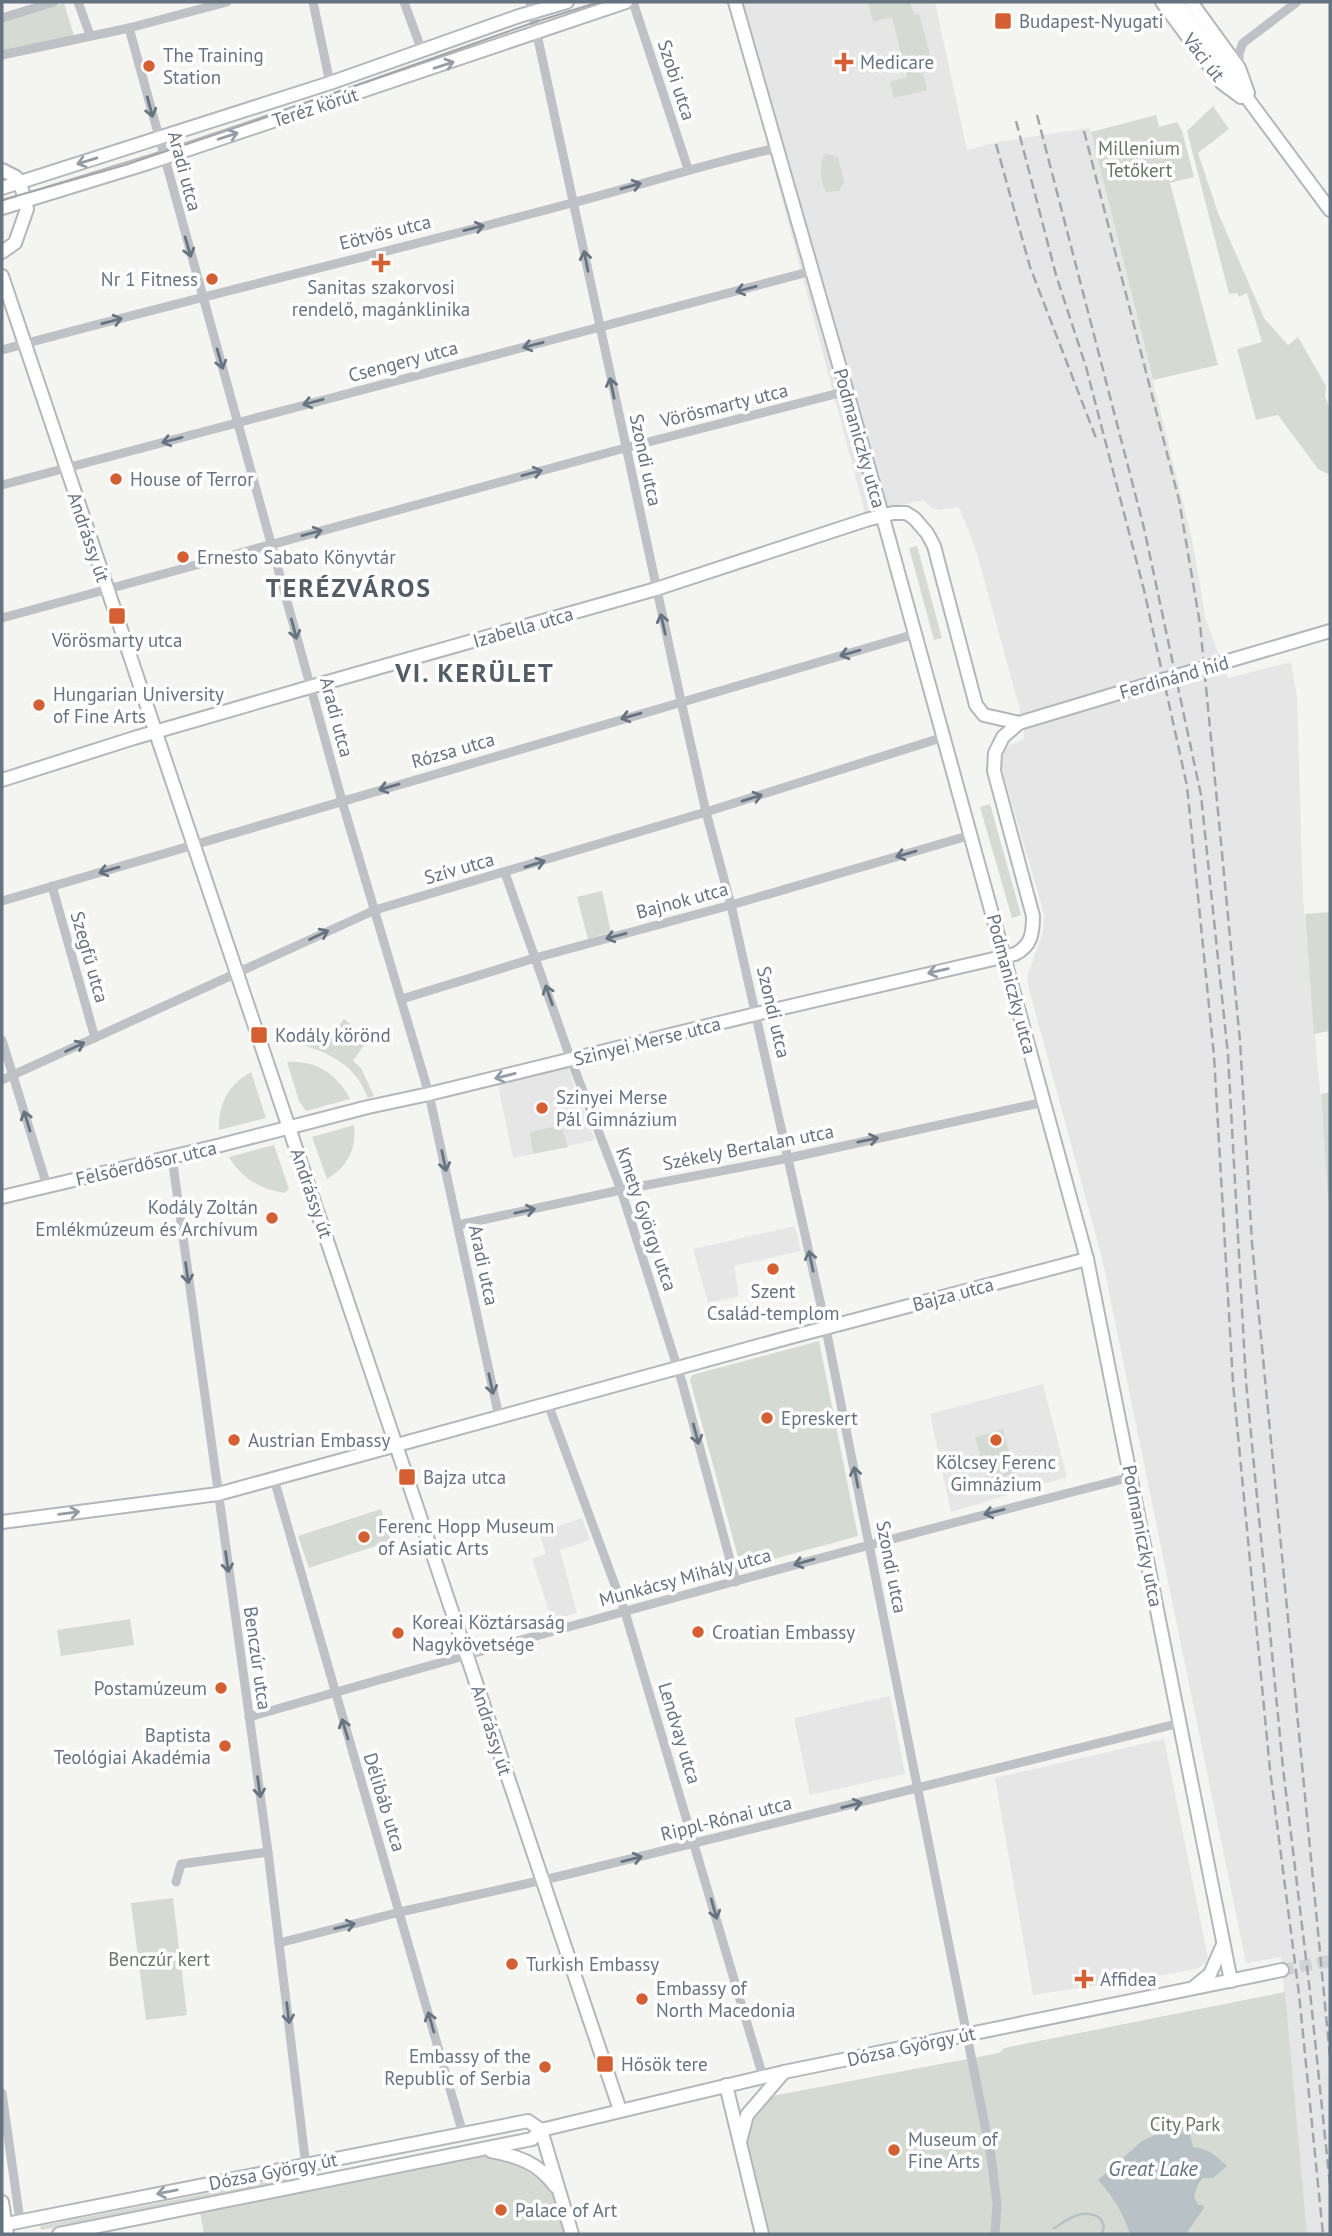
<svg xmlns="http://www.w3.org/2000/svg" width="1332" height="2236" font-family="'PT Sans',sans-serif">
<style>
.built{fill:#e5e6e5}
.green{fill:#d5dbd3}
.water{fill:#b8c2c6}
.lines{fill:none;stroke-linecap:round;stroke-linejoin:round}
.stream{stroke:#b8c2c6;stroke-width:2.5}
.secondary-tunnel{stroke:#d0d4d5;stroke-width:12;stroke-dasharray:12 6;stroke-linecap:butt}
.secondary-casing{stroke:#b3b7bb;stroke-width:16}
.street{stroke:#bec1c5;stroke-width:9}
.secondary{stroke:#fff;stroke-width:12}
.tram{stroke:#a2a6ab;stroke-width:2}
.rail{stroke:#a2a6ab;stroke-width:2.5;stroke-dasharray:10 5;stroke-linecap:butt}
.secondary-bridge-casing{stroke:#b3b7bb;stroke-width:16;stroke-linecap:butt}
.secondary-bridge{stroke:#fff;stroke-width:12}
.oneway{stroke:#949da6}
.oneway2{stroke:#667380}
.poi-dot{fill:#d35f32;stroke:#fff;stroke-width:2.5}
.labels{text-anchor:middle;stroke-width:7;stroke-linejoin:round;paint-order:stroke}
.poi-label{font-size:19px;fill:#667380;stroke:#fff;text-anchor:start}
.street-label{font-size:19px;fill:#667380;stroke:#fff}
.park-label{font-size:19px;fill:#677764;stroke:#fff}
.water-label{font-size:21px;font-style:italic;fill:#62747d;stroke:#fff}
.district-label{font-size:26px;font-weight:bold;letter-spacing:2px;fill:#535d65;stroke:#fff}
</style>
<rect width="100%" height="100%" fill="#f4f5f1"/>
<!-- built -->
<g class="built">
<path d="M730 2H935L967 150 1002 141 1090 128 1192 539 1206 620 1228 678 1291 662 1297 697 1303 898 1330 1203V2234H1306L1281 1957 1246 1963 1102 1258 1029 989 1027 977 1043 932 1044 914 1002 769V753L1005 748 1024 739 1023 721 976 550 959 507 941 510 932 508 923 500 865 513Z"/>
<path d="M568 1068 595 1140 513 1158 498 1085Z"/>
<path d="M795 1226 801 1251 734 1266 739 1296 708 1303 693 1249Z"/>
<path d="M1043 1384 1067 1477 951 1512 930 1414Z"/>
<path d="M582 1518 590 1540 560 1550 577 1613 552 1620 532 1559 546 1554 539 1533Z"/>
<path d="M890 1696 905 1774 810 1795 794 1718Z"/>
<path d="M1164 1739 1208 1958 1206 1962 1199 1968 1162 1975 1033 1995 995 1778Z"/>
</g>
<!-- green -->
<g class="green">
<path d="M868 2H910L914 15 919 14 933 65 922 68 927 90 894 98 890 82 907 77 892 17 873 22Z"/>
<path d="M64 3 74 36 2 55V22Z"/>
<path d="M1213 106 1229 129 1198 153 1218 213 1264 318 1288 345 1298 337 1326 386 1325 396 1330 410V475L1318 469 1278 415 1256 420 1237 349 1262 342 1247 293 1239 297 1237 293 1229 294 1187 131Z"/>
<path d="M1156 115 1159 127 1177 122 1182 131 1194 177 1170 183 1218 365 1153 380 1091 132Z"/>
<path d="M825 153 838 157 844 182 839 191 826 192C820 182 819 163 825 153Z"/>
<path d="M917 546 942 638 934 640 909 548Z"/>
<path d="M990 804 1021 915 1012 918 980 807Z"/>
<path d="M602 891 611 932 588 939 577 897Z"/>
<path d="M1330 912V1031L1314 1034 1305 914Z"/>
<path d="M344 1019 369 1038 353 1061 361 1068 374 1096 368 1098C355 1064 329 1052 295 1043L291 1032 326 1042Z"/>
<path d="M287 1062C316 1060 337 1074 350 1099L306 1111 299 1101Z"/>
<path d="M251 1072 266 1118 219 1130C218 1104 228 1085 251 1072Z"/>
<path d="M1330 1092V1223L1321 1094Z"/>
<path d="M354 1125C357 1149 347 1167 327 1179L312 1137Z"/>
<path d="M561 1125 568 1147 533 1154 530 1132Z"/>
<path d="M274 1145 289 1189 284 1193C260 1189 242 1179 229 1157Z"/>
<path d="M819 1341 858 1536 741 1568 690 1380 692 1375Z"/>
<path d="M1003 1429 1015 1474 988 1482 975 1437Z"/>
<path d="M381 1509 391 1541 309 1568 298 1536Z"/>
<path d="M130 1619 134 1645 61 1656 57 1630Z"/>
<path d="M173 1898 187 2015 146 2020 131 1903Z"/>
<path d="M1285 1992 1307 2234H762L740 2141 766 2097 999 2053 1004 2048Z"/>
<path d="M482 2156 510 2161 558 2191 572 2234H204L200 2213Z"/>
<path d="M286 2178 287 2182 41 2230 40 2226Z"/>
</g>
<!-- water -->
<path class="water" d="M1183 2122H1187L1193 2147C1208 2148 1217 2157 1227 2166L1213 2178H1203L1198 2184 1194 2197 1198 2205H1203L1204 2208 1186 2234H1130C1123 2212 1113 2197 1098 2180L1142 2141Z"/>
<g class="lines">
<!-- stream -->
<path class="stream" d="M1054 2228C1069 2219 1083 2207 1100 2218L1104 2226 1102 2234"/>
<!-- secondary-tunnel -->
<path class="secondary-tunnel" d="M1282 1970 1330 1961"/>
<!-- secondary casing -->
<g class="secondary-casing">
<g id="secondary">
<path d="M735 2 887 532 1087 1259 1231 1981"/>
<path d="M1162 2 1222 83 1241 97"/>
<path d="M1176 2 1330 210"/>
<path d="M1191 2 1239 68 1248 93"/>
<path d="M2 170 16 177 20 182 27 209 15 243 2 252"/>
<path d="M2 188 330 83 519 16 567 2"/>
<path d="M2 208 148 163 626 2"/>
<path d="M2 276 620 2110"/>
<path d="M1228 661 1330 631"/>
<path d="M2 780 134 738 310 687 656 589 866 520 893 513H906L914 518 927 533 934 546 976 705 984 715 1019 723"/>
<path d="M2 1197 217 1146 368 1107 429 1094 756 1014 1015 954C1031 946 1033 934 1033 916L994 771 995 753 1003 737 1019 723 1122 692"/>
<path d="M2 1522 218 1494 787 1338 1087 1259"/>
<path d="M1193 1988 1210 1974 1222 1947"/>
<path d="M726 2085 762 2234"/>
<path d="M541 2130 572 2234"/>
<path d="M741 2138 747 2115 784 2072"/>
<path d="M491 2151C517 2156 539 2163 555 2186"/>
<path d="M2 2202 7 2234"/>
<path d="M2 2225 528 2121 541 2130"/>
<path d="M59 2234 532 2139 541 2130 784 2072 1282 1970"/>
</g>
</g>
<!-- street -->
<g class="street">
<path d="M78 2 90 35"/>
<path d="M313 2 330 83"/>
<path d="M404 2 422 51"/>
<path d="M530 2 681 701 706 812 731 905 824 1319 991 2156 997 2204 995 2234"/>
<path d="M633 2 688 169"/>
<path d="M2 18 54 2"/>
<path d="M129 28 342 801 429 1094 499 1417"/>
<path d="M2 55 129 28 227 2"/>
<path d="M1239 66V53L1243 43 1297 2"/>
<path d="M2 350C191 298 382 254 572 203 641 185 708 163 777 148"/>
<path d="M2 485 812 271"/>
<path d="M2 618 625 448 847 391"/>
<path d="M505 873 571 1060 621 1190 682 1382 736 1582"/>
<path d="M52 886 95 1038"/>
<path d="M2 901 915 634"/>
<path d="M402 999 535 958 731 905 971 835"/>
<path d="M2 1040 47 1186"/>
<path d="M2 1080 375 910 706 812 944 737"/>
<path d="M172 1157 268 1852 308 2183"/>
<path d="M458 1225 621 1190 789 1158 1044 1102"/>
<path d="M548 1404 625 1612 763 2077"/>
<path d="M274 1479 463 2134"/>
<path d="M249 1717C542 1633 836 1552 1131 1477"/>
<path d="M176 1882 181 1864 268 1852"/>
<path d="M279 1943 400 1912 565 1875 1180 1723"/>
<path d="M2 2093 20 2221"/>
</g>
<!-- secondary -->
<use href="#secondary" class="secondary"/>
<!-- tram -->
<path class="tram" d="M2 200 125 165 261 119 535 22 599 2"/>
<!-- rail -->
<g class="rail">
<path d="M1037 115 1144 528 1201 795 1228 1055 1246 1382 1283 1768 1310 1992 1330 2185"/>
<path d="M1016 121 1056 275 1086 367 1144 590 1187 786 1214 1056 1233 1383 1270 1770 1299 1994 1323 2234"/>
<path d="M1084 131 1179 500 1200 624 1240 1041 1252 1243 1330 2057"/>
<path d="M996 144 1030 267 1096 438"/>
</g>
<!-- secondary-bridge casing -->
<g class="secondary-bridge-casing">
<path id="secondary-bridge" d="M1122 692 1228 661"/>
</g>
<!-- secondary-bridge -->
<use href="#secondary-bridge" class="secondary-bridge"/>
</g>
<!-- one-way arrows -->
<defs><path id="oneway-shaft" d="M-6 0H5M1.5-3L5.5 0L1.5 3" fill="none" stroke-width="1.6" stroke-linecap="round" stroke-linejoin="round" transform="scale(1.75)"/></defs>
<g class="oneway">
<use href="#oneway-shaft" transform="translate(444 65) rotate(-18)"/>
<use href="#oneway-shaft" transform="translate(228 136) rotate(-18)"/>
<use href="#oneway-shaft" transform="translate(87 161) rotate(163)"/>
<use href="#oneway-shaft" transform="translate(938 971) rotate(167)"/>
<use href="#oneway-shaft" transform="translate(505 1076) rotate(166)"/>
<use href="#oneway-shaft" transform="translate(69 1513) rotate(-7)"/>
<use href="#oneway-shaft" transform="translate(167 2192) rotate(169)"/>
</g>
<g class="oneway2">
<use href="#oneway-shaft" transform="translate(150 107) rotate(75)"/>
<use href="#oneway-shaft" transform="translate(631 186) rotate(-16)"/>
<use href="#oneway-shaft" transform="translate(474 228) rotate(-14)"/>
<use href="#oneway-shaft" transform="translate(188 247) rotate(74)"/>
<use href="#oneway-shaft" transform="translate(586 261) rotate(-101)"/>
<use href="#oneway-shaft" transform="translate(746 289) rotate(165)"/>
<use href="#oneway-shaft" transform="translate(112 321) rotate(-15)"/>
<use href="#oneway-shaft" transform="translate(533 345) rotate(165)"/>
<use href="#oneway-shaft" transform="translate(220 359) rotate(74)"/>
<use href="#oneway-shaft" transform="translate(612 388) rotate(-102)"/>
<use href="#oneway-shaft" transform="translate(313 402) rotate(165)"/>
<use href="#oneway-shaft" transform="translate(172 440) rotate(165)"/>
<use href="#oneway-shaft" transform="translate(532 473) rotate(-15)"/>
<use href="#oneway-shaft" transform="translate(312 533) rotate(-15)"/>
<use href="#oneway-shaft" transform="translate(663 624) rotate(-103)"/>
<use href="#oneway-shaft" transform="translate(294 629) rotate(75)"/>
<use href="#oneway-shaft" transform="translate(850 653) rotate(164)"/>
<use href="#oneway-shaft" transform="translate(631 716) rotate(164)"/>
<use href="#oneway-shaft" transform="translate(389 787) rotate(164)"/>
<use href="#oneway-shaft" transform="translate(752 798) rotate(-17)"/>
<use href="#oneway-shaft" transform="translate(906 854) rotate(164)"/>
<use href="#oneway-shaft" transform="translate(535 864) rotate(-17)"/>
<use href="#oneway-shaft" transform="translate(109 870) rotate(164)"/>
<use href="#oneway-shaft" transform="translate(319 935) rotate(-25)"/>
<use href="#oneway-shaft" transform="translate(616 936) rotate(165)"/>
<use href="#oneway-shaft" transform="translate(549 995) rotate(-109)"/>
<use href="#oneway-shaft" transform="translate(75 1047) rotate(-25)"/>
<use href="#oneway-shaft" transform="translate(27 1121) rotate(-107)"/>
<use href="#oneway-shaft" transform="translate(868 1140) rotate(-12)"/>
<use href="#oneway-shaft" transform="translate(444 1161) rotate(78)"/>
<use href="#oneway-shaft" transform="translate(525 1211) rotate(-12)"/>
<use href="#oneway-shaft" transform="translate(811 1261) rotate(-102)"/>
<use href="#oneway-shaft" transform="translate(187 1273) rotate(82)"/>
<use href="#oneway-shaft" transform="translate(491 1384) rotate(78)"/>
<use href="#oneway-shaft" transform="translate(696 1434) rotate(75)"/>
<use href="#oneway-shaft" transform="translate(856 1477) rotate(-101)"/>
<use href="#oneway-shaft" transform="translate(994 1512) rotate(166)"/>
<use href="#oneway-shaft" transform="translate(227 1562) rotate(82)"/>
<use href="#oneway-shaft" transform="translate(804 1562) rotate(164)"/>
<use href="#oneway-shaft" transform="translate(345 1729) rotate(-107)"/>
<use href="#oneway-shaft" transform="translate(259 1787) rotate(82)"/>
<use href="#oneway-shaft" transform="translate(852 1805) rotate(-14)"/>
<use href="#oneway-shaft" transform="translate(632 1859) rotate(-14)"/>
<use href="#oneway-shaft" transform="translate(714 1909) rotate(74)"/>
<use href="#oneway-shaft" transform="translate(345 1926) rotate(-14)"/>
<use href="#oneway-shaft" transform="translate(288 2013) rotate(83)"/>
<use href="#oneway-shaft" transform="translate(431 2022) rotate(-106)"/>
</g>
<!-- markers -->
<g class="poi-dot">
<rect x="994" y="12" width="18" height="18" rx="3.5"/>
<path d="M840.5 51.5h7v7h7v7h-7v7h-7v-7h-7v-7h7z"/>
<circle cx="149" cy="66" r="7"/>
<path d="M377.5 252.5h7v7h7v7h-7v7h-7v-7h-7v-7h7z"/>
<circle cx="212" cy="279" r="7"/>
<circle cx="116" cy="479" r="7"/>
<circle cx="183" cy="557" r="7"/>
<rect x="108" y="607" width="18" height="18" rx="3.5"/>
<circle cx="39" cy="705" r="7"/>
<rect x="250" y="1026" width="18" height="18" rx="3.5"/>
<circle cx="542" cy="1108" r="7"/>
<circle cx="272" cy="1218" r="7"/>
<circle cx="773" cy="1269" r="7"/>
<circle cx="767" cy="1418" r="7"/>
<circle cx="234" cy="1440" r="7"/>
<circle cx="996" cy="1440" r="7"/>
<rect x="398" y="1468" width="18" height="18" rx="3.5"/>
<circle cx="364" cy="1537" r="7"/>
<circle cx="698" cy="1632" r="7"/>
<circle cx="398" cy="1633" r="7"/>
<circle cx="221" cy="1688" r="7"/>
<circle cx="225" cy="1746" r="7"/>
<circle cx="512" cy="1964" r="7"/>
<path d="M1080.5 1968.5h7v7h7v7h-7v7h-7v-7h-7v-7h7z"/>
<circle cx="642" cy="1999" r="7"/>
<rect x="596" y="2055" width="18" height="18" rx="3.5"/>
<circle cx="545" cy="2067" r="7"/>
<circle cx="894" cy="2150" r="7"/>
<circle cx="501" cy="2210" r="7"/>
</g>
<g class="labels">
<!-- poi labels -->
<g class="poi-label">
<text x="1019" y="28">Budapest-Nyugati</text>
<text x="163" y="62">The Training<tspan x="163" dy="22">Station</tspan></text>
<text x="860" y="69">Medicare</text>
<text x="198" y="286" text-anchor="end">Nr 1 Fitness</text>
<text x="381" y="294" text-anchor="middle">Sanitas szakorvosi<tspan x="381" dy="22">rendelő, magánklinika</tspan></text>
<text x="130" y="486">House of Terror</text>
<text x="197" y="564">Ernesto Sabato Könyvtár</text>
<text x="117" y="647" text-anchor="middle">Vörösmarty utca</text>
<text x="53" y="701">Hungarian University<tspan x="53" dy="22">of Fine Arts</tspan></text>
<text x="275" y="1042">Kodály körönd</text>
<text x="556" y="1104">Szinyei Merse<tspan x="556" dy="22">Pál Gimnázium</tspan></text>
<text x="258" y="1214" text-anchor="end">Kodály Zoltán<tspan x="258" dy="22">Emlékmúzeum és Archívum</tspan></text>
<text x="773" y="1298" text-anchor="middle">Szent<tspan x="773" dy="22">Család-templom</tspan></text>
<text x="781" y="1425">Epreskert</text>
<text x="248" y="1447">Austrian Embassy</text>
<text x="996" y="1469" text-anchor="middle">Kölcsey Ferenc<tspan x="996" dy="22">Gimnázium</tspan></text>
<text x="423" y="1484">Bajza utca</text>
<text x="378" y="1533">Ferenc Hopp Museum<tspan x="378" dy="22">of Asiatic Arts</tspan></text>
<text x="412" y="1629">Koreai Köztársaság<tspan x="412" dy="22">Nagykövetsége</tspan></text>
<text x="712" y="1639">Croatian Embassy</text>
<text x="207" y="1695" text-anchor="end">Postamúzeum</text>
<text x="211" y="1742" text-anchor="end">Baptista<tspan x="211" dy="22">Teológiai Akadémia</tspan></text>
<text x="526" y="1971">Turkish Embassy</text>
<text x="1100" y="1986">Affidea</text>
<text x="656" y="1995">Embassy of<tspan x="656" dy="22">North Macedonia</tspan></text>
<text x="531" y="2063" text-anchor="end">Embassy of the<tspan x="531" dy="22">Republic of Serbia</tspan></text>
<text x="621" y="2071">Hősök tere</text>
<text x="908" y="2146">Museum of<tspan x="908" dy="22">Fine Arts</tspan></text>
<text x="515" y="2217">Palace of Art</text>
</g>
<!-- street labels -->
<g class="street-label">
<text transform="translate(1204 57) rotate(52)" y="7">Váci út</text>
<text transform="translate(677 80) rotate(72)" y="7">Szobi utca</text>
<text transform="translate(315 107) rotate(-18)" y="7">Teréz körút</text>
<text transform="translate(185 171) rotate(75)" y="7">Aradi utca</text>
<text transform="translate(385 232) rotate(-14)" y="7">Eötvös utca</text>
<text transform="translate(403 361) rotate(-15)" y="7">Csengery utca</text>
<text transform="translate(724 405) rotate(-14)" y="7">Vörösmarty utca</text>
<text transform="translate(860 438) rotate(74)" y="7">Podmaniczky utca</text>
<text transform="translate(646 460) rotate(78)" y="7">Szondi utca</text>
<text transform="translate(89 537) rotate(71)" y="7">Andrássy út</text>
<text transform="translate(523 627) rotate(-16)" y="7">Izabella utca</text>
<text transform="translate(1174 677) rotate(-16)" y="7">Ferdinánd híd</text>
<text transform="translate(337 717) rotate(75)" y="7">Aradi utca</text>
<text transform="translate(453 750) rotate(-16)" y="7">Rózsa utca</text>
<text transform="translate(459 868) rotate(-16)" y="7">Szív utca</text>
<text transform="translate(682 900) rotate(-15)" y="7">Bajnok utca</text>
<text transform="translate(90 957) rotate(74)" y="7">Szegfű utca</text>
<text transform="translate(1012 984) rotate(75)" y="7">Podmaniczky utca</text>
<text transform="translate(774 1012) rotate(77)" y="7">Szondi utca</text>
<text transform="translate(647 1041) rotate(-14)" y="7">Szinyei Merse utca</text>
<text transform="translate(748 1147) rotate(-11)" y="7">Székely Bertalan utca</text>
<text transform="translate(146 1163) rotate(-13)" y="7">Felsőerdősor utca</text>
<text transform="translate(312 1193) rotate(71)" y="7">Andrássy út</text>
<text transform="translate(647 1219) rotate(71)" y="7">Kmety György utca</text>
<text transform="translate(484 1265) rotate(78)" y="7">Aradi utca</text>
<text transform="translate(953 1294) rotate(-15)" y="7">Bajza utca</text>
<text transform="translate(1143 1536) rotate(79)" y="7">Podmaniczky utca</text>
<text transform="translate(892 1567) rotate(79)" y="7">Szondi utca</text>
<text transform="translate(685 1577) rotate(-15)" y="7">Munkácsy Mihály utca</text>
<text transform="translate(258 1658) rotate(82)" y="7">Benczúr utca</text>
<text transform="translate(492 1730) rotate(72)" y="7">Andrássy út</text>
<text transform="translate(680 1733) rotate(73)" y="7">Lendvay utca</text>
<text transform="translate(385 1802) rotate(73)" y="7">Délibáb utca</text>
<text transform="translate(726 1818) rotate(-14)" y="7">Rippl-Rónai utca</text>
<text transform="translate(911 2046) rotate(-12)" y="7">Dózsa György út</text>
<text transform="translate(273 2171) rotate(-11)" y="7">Dózsa György út</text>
</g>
<!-- park labels -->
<g class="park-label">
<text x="1139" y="155">Millenium<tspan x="1139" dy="22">Tetőkert</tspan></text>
<text x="159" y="1966">Benczúr kert</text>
<text x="1185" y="2131">City Park</text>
</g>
<!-- water labels -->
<g class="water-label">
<text x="1153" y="2176">Great Lake</text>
</g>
<!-- district labels -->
<g class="district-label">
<text x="349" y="597">TERÉZVÁROS</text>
<text x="475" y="682">VI. KERÜLET</text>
</g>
</g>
<!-- border -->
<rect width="1332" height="2236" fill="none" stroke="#667380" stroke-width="7"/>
</svg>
